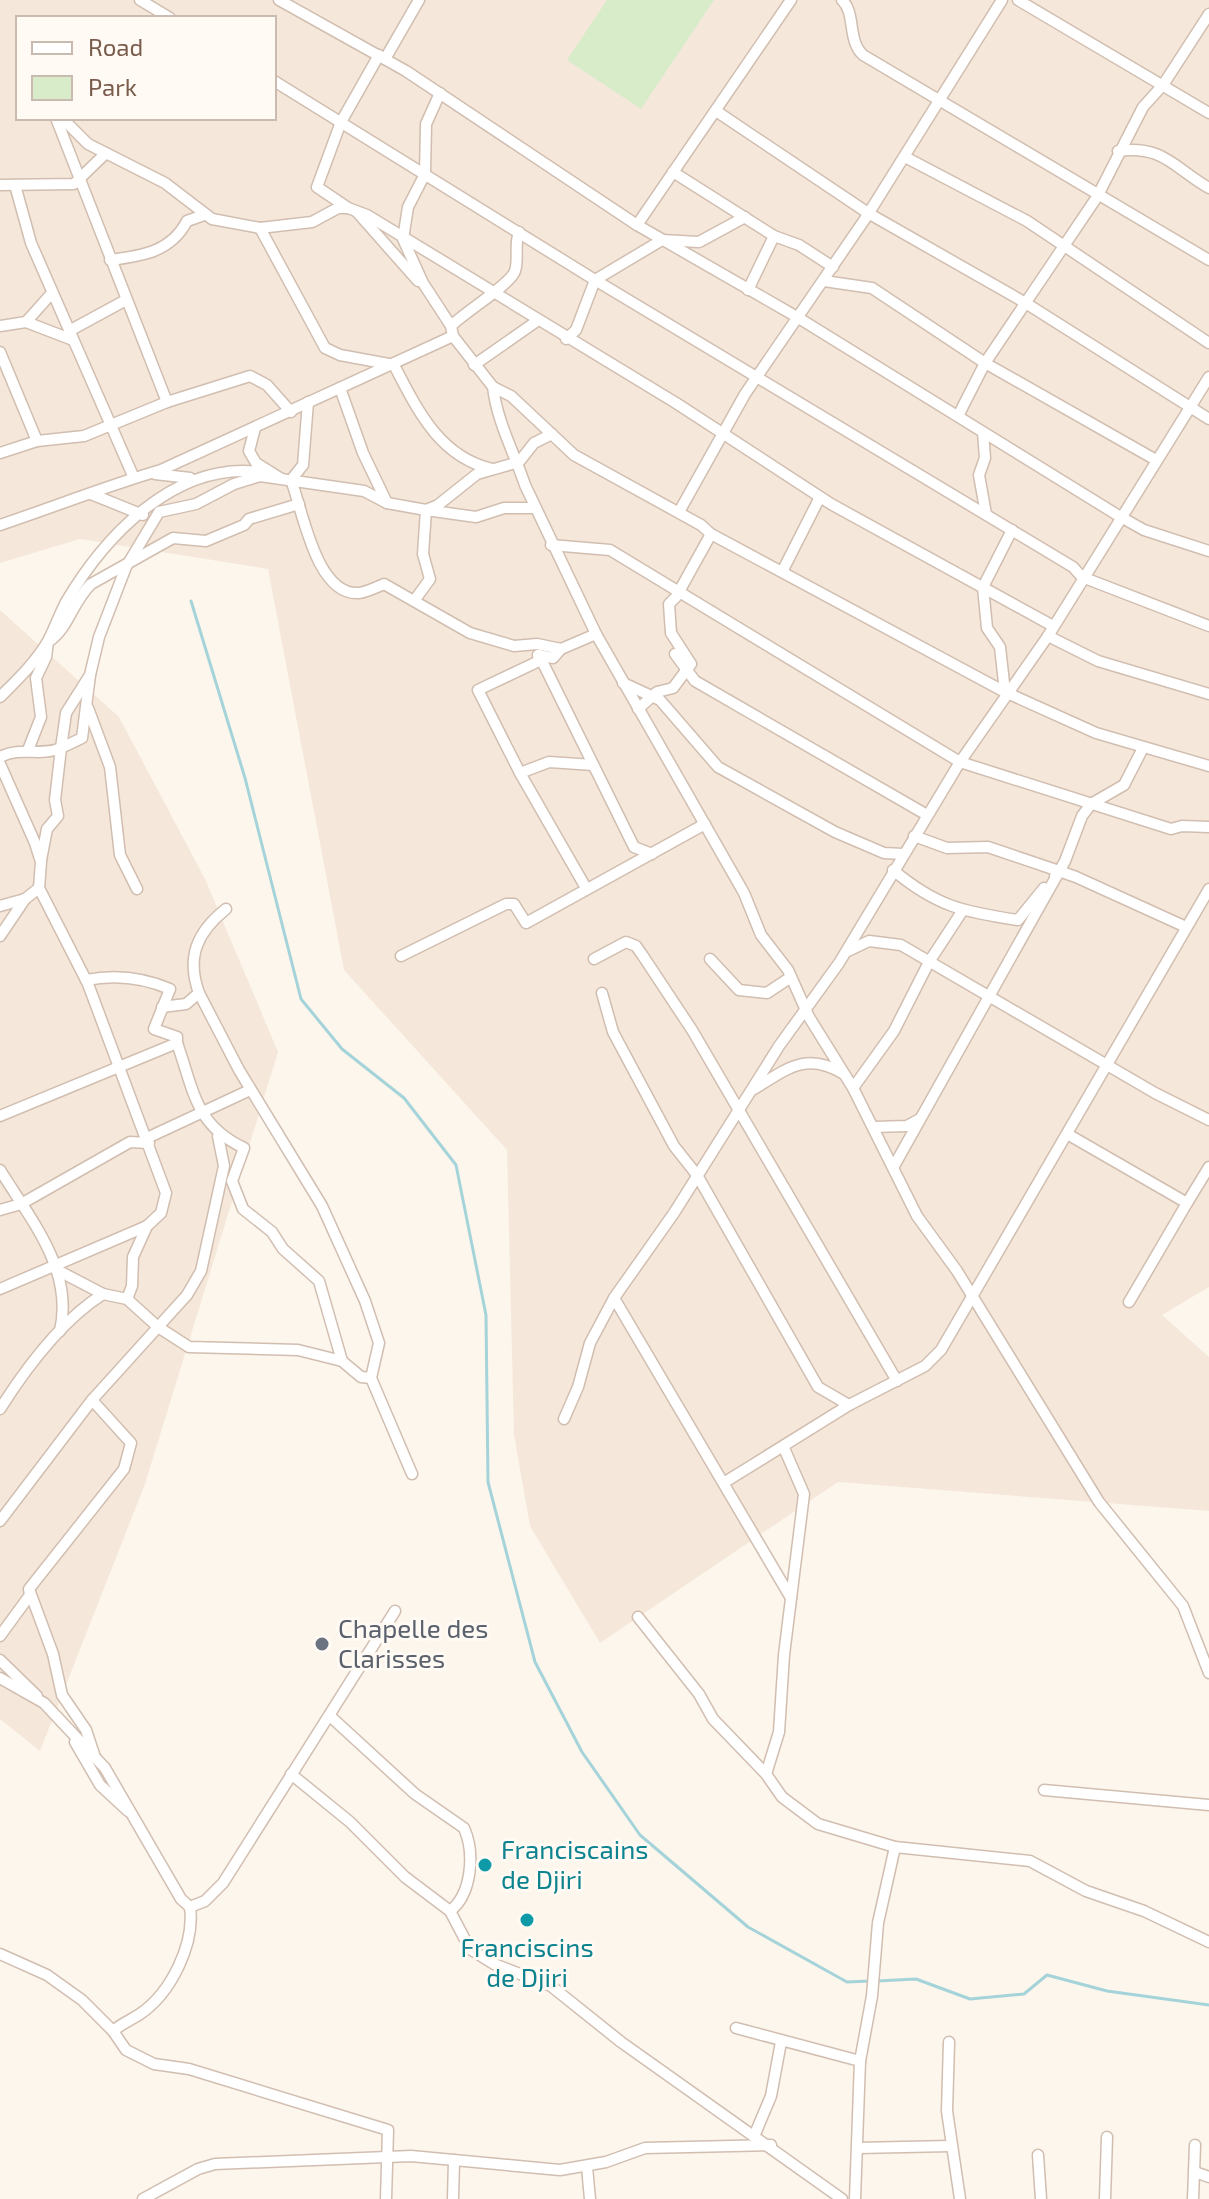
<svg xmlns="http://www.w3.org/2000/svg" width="1209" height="2199" font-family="'Exo 2',sans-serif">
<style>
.residential{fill:#f5e8da;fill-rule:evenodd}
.green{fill:#d8ecc9}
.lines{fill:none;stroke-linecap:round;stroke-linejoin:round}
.stream{stroke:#a5d3da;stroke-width:3}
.minor-casing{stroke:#d1beb0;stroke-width:13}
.minor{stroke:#fff;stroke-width:10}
.worship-dot{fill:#6b7280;stroke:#fffaf3;stroke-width:3}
.culture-dot{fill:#0f9aa8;stroke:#fffaf3;stroke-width:3}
.labels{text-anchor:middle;stroke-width:6;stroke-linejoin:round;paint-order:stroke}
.worship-label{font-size:26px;fill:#5b616d;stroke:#fffaf3;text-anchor:start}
.culture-label{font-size:26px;fill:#0d838f;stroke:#fffaf3;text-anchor:start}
</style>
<rect width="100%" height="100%" fill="#fdf6ec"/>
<!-- residential -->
<g class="residential">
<path d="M0 0H1209V1287L1162 1315 1209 1357V1511L838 1482 600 1643 530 1526 514 1435 507 1150 344 970 268 569 80 539 0 563ZM18 18H274V118H18Z"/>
<path d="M0 610 119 717 205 879 278 1052 145 1484 40 1751 0 1719Z"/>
</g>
<!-- green -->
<path class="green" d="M607 0H714L641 109 567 60Z"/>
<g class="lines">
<!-- stream -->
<g class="stream">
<path d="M191 601 245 778 301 999 342 1049 404 1098 456 1165 486 1315 488 1482 535 1662 582 1752 640 1835 748 1927 847 1982 870 1981"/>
<path d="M877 1981 916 1979 970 1999 1024 1994 1047 1975 1107 1991 1209 2005"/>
</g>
<!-- minor casing -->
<g class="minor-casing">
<g id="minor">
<path d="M140 0 170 18"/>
<path d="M279 0 406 71 637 225 797 317 1119 516 1144 530 1209 551"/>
<path d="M842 0C856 13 847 40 863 55L1209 260"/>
<path d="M1018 0 1209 113"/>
<path d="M385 59 419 0"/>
<path d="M274 81 595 280 1073 567 1082 577 1209 626"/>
<path d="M440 93 426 124 425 174 408 207 403 239 423 283 451 326 453 336 493 387 511 396 574 455 701 525 711 534 1005 692 1096 733 1209 766"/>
<path d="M716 111 868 213 1024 302 1209 419"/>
<path d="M56 118 167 402"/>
<path d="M62 118 88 144 165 183 212 219 260 228 312 222 338 208H348L367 215 676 403 831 504 1053 626"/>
<path d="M1118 151C1163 145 1173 167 1209 188"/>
<path d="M905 157 1027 221 1209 343"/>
<path d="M673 172 774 236"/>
<path d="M0 185 74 184 106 153"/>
<path d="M15 185 31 243 134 478"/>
<path d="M348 208 317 187 341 122 379 55"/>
<path d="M357 212 418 281"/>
<path d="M637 225 791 0"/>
<path d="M260 228 325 348 340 355 394 365C417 409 439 457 492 469"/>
<path d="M110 260C142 256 171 252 187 221L204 215"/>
<path d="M824 281 872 288 985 363 1156 460"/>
<path d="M748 290 774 236 799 245 833 267"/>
<path d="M26 322 52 293"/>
<path d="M0 326 26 322 73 340"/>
<path d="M451 326C465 312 511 284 515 271 519 259 514 245 519 232"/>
<path d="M69 331 126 300"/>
<path d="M566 339 576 330 595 280 662 240 699 242 745 217"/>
<path d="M0 352 37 441"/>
<path d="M474 365 537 321"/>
<path d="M493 387C497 422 514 452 525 485L596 634 744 893 761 935 788 970 809 1017 853 1088 917 1216 957 1271 1099 1502 1183 1606 1209 1673"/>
<path d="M340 388 363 453 387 503"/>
<path d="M308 402 303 465 291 480C303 511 316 596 359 593 367 592 377 587 384 584L470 633 514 646 537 644 561 649"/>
<path d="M958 416 985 363 1097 197 1143 107 1163 85 1209 14"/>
<path d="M255 428 249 451 256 463 280 478"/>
<path d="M983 432 985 458 979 475 986 514"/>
<path d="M0 453 37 441 84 436 167 402 250 376 267 385 291 412"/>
<path d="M155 474 190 478"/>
<path d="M91 494 143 515"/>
<path d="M679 512 745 394 865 219 1002 0"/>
<path d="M0 525C54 507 106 486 161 470L453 336"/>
<path d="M551 545 610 550 960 762 1171 829 1182 826 1209 827"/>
<path d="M783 570 820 497"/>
<path d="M414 601 430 579 423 554 426 510 476 517 504 508H535"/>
<path d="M1048 636 1098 661 1209 694"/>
<path d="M675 654 695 681 927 815"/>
<path d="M539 655 634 847 652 854"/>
<path d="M623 683 660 700 718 767 835 832 884 853 903 854"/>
<path d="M1005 692 1000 647 987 628 983 587 1012 530"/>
<path d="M0 697C16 681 37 661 48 641 55 628 59 615 66 602 105 536 175 461 260 472"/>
<path d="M88 708 110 767 120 855 137 889"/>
<path d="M638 709 657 692 673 688 691 664 671 633 669 604 676 597 711 534"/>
<path d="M28 750 41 717 36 678 46 657 48 642C69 628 72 602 91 584L173 538 206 541 244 525 249 519 299 504"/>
<path d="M0 757C21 746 40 757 61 748L66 713 90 675 99 637 126 567 159 512 196 504 234 484 260 476 364 491 387 503 426 510 438 505 477 474 519 462 534 443 552 434"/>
<path d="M0 764 35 843 41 862 39 888 88 984 166 1193 161 1213 147 1226 0 1289"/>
<path d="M520 773 549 762 593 765"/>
<path d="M914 836 947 848 988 847 1059 871"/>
<path d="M41 860 47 829 58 816 55 800 61 748 82 738 90 675"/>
<path d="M893 870C936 906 963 912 1018 920L1044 888"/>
<path d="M1055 876 1059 871 1076 877 1186 927"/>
<path d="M586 888 520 773 478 690 539 661 538 655 553 658 561 649 596 634"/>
<path d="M0 906 25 899 39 888"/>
<path d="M0 936 25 899"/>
<path d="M848 951 869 941 901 945 1155 1093 1209 1120"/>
<path d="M401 956 506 904H514L526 923 705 824"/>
<path d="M594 959 626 942 636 946 643 956 692 1030 897 1381"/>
<path d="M710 959 739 990 767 993 791 977"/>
<path d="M86 980C116 974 142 977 170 989L154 1029 177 1037V1043"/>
<path d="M199 993 239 1070 322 1206 365 1301 379 1343 371 1378"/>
<path d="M602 993 613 1032 674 1146 697 1175 818 1387 849 1405"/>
<path d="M162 1007 186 1004 199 993C186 957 197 932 226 909"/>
<path d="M853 1088 894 1031 929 962 963 910"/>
<path d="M754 1089C787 1069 806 1051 844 1074"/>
<path d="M0 1116 177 1043C194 1091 195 1125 244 1148L232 1181 243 1209 272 1232 283 1249 319 1281 342 1361"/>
<path d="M874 1127 907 1126 920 1119"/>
<path d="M1069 1135 1187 1203 1209 1167"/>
<path d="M218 1136 224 1166 201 1271 187 1295 158 1327 189 1347 298 1350 342 1361 361 1377 371 1378 412 1474"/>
<path d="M147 1138 250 1090"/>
<path d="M894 1166 1065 861 1082 816 1091 804 1124 785 1143 748"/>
<path d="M0 1170C31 1220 74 1270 60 1331"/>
<path d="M0 1210 21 1204 130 1142 149 1143"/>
<path d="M59 1271 103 1294"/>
<path d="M614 1298 791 1598"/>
<path d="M127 1299 132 1286 133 1257 147 1226"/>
<path d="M1129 1302 1187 1203"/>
<path d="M0 1409C26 1368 62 1320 103 1294L127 1299 158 1327 92 1400 0 1521"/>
<path d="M564 1419 578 1387 590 1343 614 1298 674 1213 779 1046 839 963 960 762 1048 636 1209 377"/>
<path d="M725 1482 849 1405 925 1366 941 1350 1209 889"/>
<path d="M30 1592 53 1654 62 1695 86 1730 94 1754"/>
<path d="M638 1617 699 1694 713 1719 766 1774 782 1797 818 1824 895 1847 1030 1861 1086 1891 1144 1911 1209 1942"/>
<path d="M0 1636 30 1595 29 1589 124 1469 131 1443 92 1400"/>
<path d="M0 1660 37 1696"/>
<path d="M0 1678 44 1703 105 1768 181 1899 190 1907 205 1901 223 1883 395 1611"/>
<path d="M331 1717 415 1794 464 1828C475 1853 472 1894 450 1911"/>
<path d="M75 1742 100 1785 128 1811"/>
<path d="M291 1774 350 1822 405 1877 450 1911 470 1949 494 1964 551 1986 621 2042 842 2199"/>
<path d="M766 1774 779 1732 784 1655 804 1494 784 1448"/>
<path d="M1044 1790 1209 1805"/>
<path d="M0 1954 47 1975 82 2000 113 2031C121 2024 131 2020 140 2014 171 1993 195 1944 190 1907"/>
<path d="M736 2028 860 2061"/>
<path d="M113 2031 126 2050 154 2064 189 2069 388 2130 386 2199"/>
<path d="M949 2042 947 2111 960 2199"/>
<path d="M755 2134 771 2096 781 2042"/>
<path d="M858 2148 950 2146"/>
<path d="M1038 2155 1041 2199"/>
<path d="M587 2167 590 2199"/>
<path d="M1195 2172 1209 2177"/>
<path d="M143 2199 198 2169 215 2164 411 2156 560 2170 606 2162 645 2148 771 2145"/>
<path d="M453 2199 454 2160"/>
<path d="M855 2199 860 2061 872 1996 878 1923 895 1847"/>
<path d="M1105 2199 1107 2137"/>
<path d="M1193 2199 1195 2145"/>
</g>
</g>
<!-- minor -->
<use href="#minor" class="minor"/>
</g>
<!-- markers -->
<circle class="worship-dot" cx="322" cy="1644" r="8"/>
<g class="culture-dot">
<circle cx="485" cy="1865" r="8"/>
<circle cx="527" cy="1920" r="8"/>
</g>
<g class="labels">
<!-- worship labels -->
<g class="worship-label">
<text x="338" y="1638">Chapelle des<tspan x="338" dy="30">Clarisses</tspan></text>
</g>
<!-- culture labels -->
<g class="culture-label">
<text x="501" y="1859">Franciscains<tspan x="501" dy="30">de Djiri</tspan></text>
<text x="527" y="1957" text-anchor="middle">Franciscins<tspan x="527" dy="30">de Djiri</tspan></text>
</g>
</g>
<!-- legend -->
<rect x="16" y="16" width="260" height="104" fill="#fffaf3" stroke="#cabbb1" stroke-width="2"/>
<rect x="32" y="42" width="40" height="12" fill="#ffffff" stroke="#cabbb1" stroke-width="2"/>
<text x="88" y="56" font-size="24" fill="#7a5c4d">Road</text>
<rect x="32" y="76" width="40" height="24" fill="#d8ecc9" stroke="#cabbb1" stroke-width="2"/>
<text x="88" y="96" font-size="24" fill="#7a5c4d">Park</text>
</svg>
